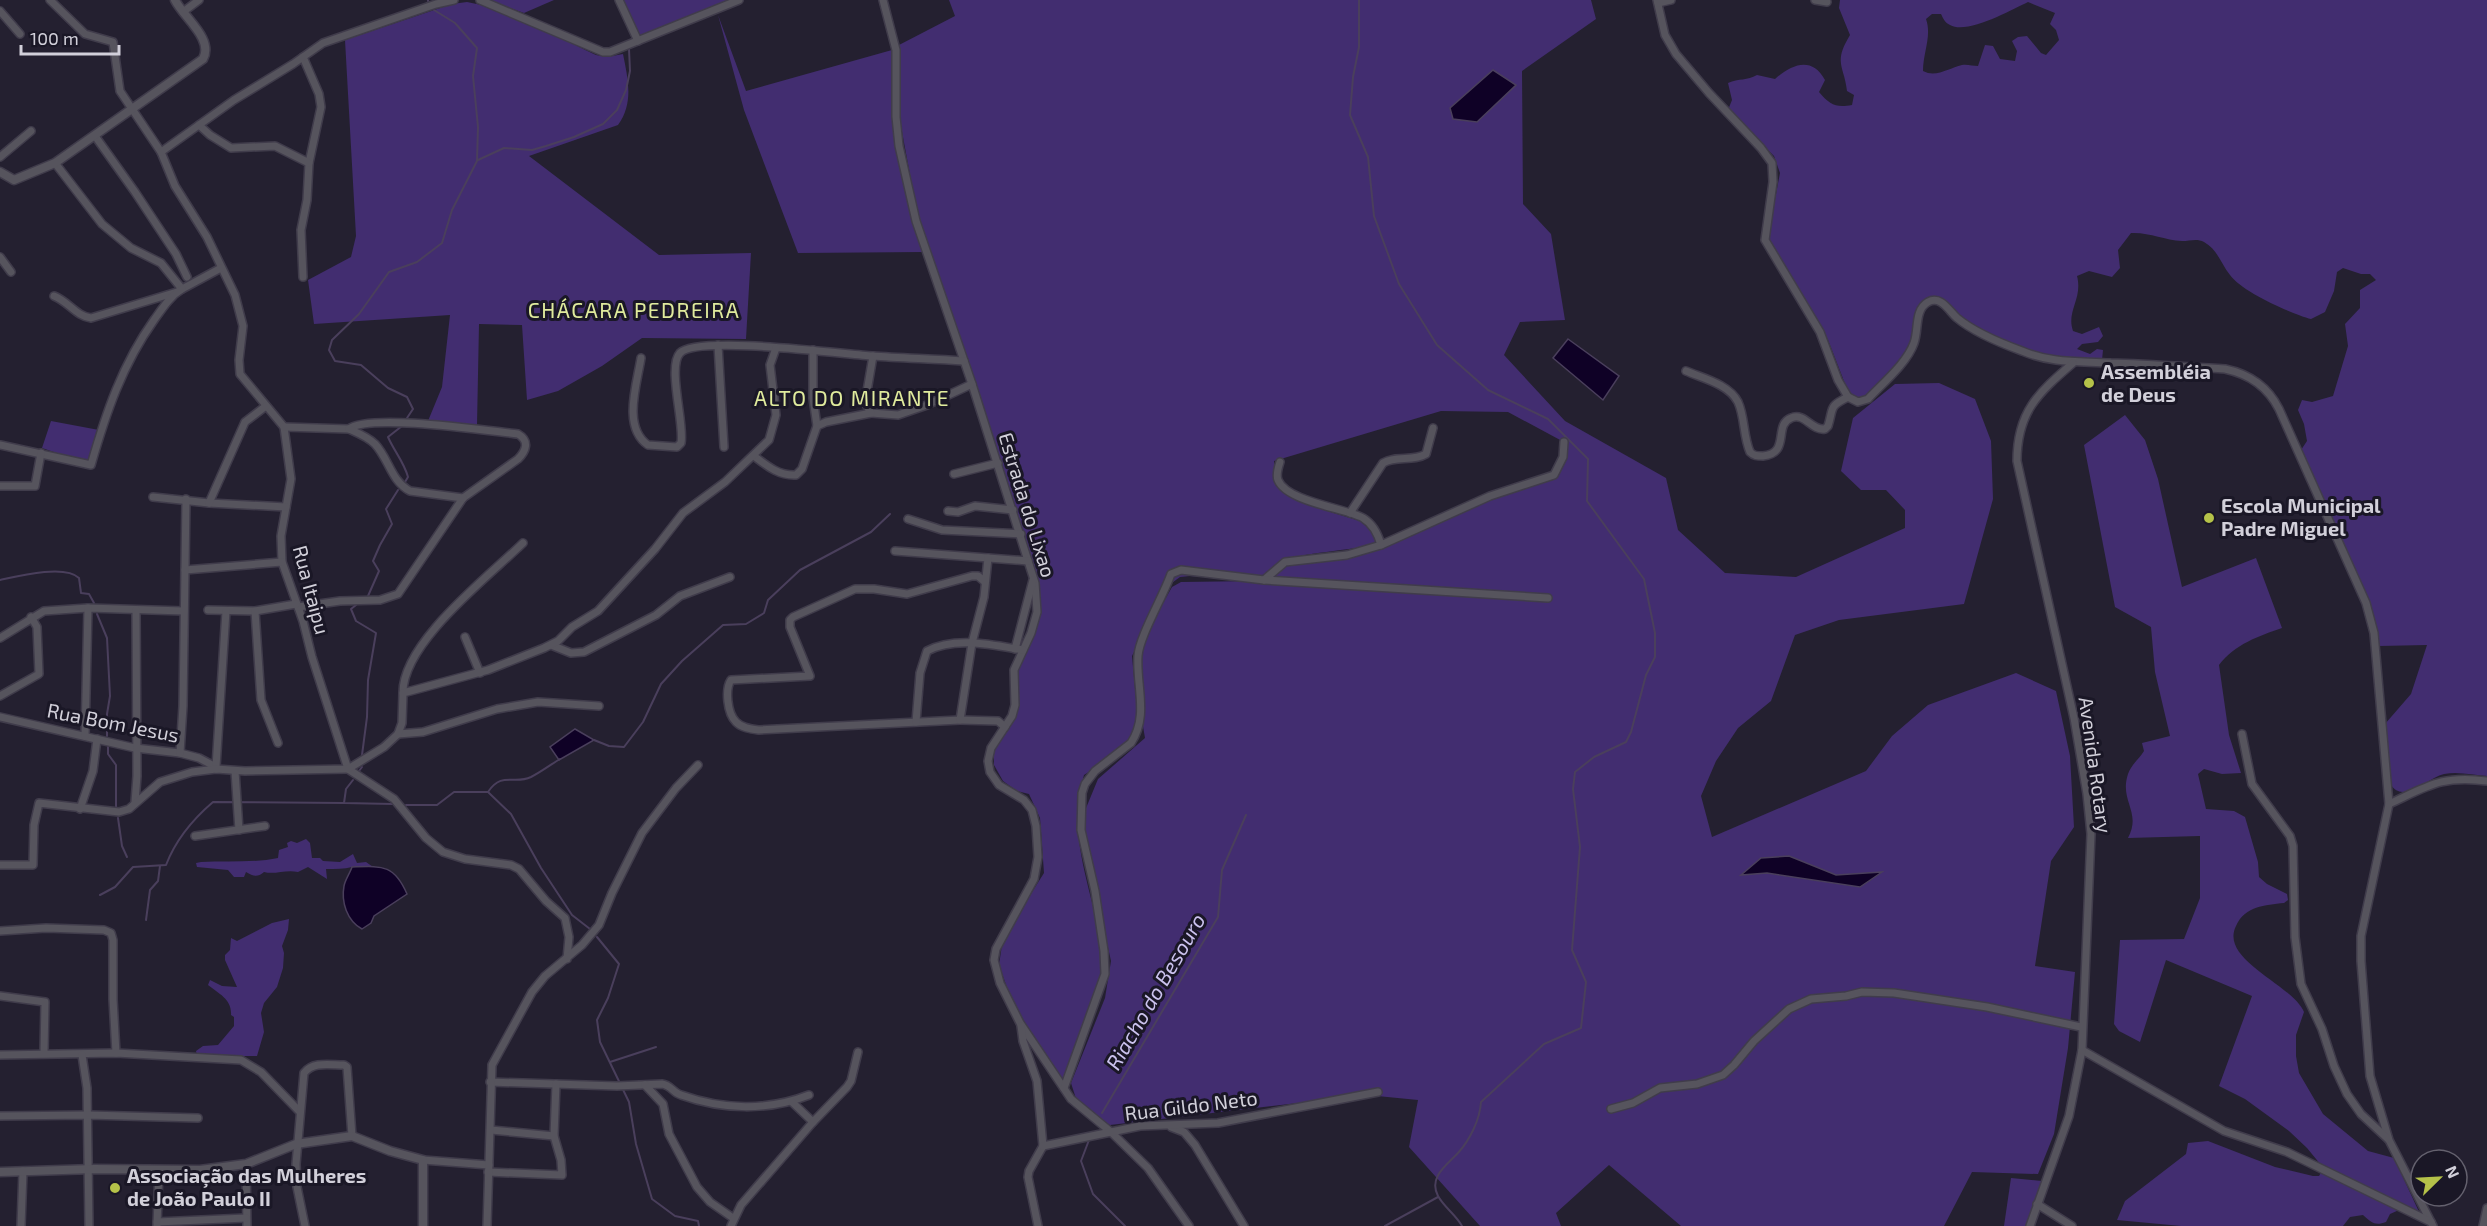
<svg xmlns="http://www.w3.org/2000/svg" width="2487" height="1226" font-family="'Exo 2',sans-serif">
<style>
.green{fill:#422d70;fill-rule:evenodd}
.water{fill:#0f0126;stroke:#4a3f5c;stroke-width:1.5}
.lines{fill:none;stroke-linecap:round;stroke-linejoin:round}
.stream{stroke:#4a3f5c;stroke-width:2}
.minor-casing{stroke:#403c4b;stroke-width:10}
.tertiary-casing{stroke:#403c4b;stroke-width:11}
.minor{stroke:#56545d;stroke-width:7}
.tertiary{stroke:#56545d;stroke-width:8}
.poi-dot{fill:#b5c249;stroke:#1a1726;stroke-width:2}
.labels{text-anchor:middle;stroke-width:6;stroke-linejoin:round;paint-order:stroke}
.poi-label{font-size:20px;font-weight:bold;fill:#d2d0da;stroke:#1a1726;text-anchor:start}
.street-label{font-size:20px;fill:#d2d0da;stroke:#1a1726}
.neighbourhood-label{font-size:21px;letter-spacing:1.5px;fill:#e0eb9d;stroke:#1a1726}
.water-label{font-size:21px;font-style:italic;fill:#cbc2ee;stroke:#1a1726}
</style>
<rect width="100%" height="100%" fill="#242030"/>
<!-- green -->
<g class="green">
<path d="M488 0H554L524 13Z"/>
<path d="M623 0H733L640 37Z"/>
<path d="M949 0H1591L1596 19 1522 71 1523 204 1551 234 1565 320 1520 322 1504 355 1565 421 1666 478 1678 530 1725 573 1796 577 1905 528V510L1886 490H1861L1841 471 1853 418 1895 384 1939 383 1975 399 1991 441 1993 499 1964 604 1839 620 1795 635 1771 701 1738 728 1716 761 1701 796 1712 837 1866 771 1892 736 1928 705 2016 673 2056 691 2070 756 2074 827 2051 861 2035 966 2075 972 2068 1048 2054 1134 2038 1174 1972 1172 1944 1226H1681L1609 1165 1556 1213 1561 1226H1480L1409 1147 1418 1100 1367 1095 1110 1125 1079 1108 1071 1083 1105 998 1111 961 1088 859 1084 813 1098 779 1145 738 1138 697V648L1172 587 1181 582 1257 581 1190 576 1180 577 1165 588 1132 656 1138 721 1130 743 1119 753 1084 775C1064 843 1098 896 1103 964 1105 983 1076 1051 1068 1073L1065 1078 1061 1079 1034 1040 1010 996 999 965 1003 938 1044 873 1040 818 1029 794 1017 791 1003 781 994 765V754L996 746 1009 728 1017 709 1016 672 1039 617 1038 583 967 358 919 223 900 121 899 45 955 16ZM1493 70 1515 86 1477 122 1453 118 1450 108ZM1441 411 1508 412 1562 441V456L1553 475 1434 521 1381 544 1347 554 1280 567 1269 579 1271 582H1264C1269 576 1273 567 1279 563 1302 551 1350 552 1378 543L1374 533 1360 521 1311 506 1286 492 1277 484 1274 461ZM1789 856 1836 875 1881 873 1860 887 1767 873 1742 875 1761 858Z"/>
<path d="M1840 0H2487V776C2473 775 2458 771 2444 774 2427 778 2402 806 2390 783L2385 724 2411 694 2427 645 2379 646 2377 631 2363 587 2301 450 2307 441 2304 424 2298 410 2302 400 2312 402 2333 396 2348 346 2345 324 2360 308V290L2376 280 2370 274H2361L2343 268 2337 272 2334 291 2325 312 2311 319C2292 314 2242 292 2230 275 2221 264 2218 250 2204 242 2197 238 2190 241 2182 241 2164 240 2149 232 2131 233L2118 250 2120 268 2112 277 2089 271 2077 276C2083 299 2066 311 2073 331L2082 334 2099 327 2103 336 2098 342 2082 344 2077 349 2090 354 2097 349 2103 350 2102 360C2054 359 2018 350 1975 327 1960 319 1939 288 1923 302 1911 312 1916 331 1911 345 1905 362 1879 382 1866 396L1861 399 1849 394 1828 340 1770 246 1769 231 1780 173 1774 156 1728 110 1732 100 1728 83C1739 78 1747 81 1757 75L1775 79C1792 64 1812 56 1825 80L1819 92C1830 105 1836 108 1852 105L1854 95 1847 91C1844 65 1833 63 1850 35L1839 8ZM2028 2 2055 13 2050 24 2056 30 2059 40 2046 55 2041 53 2027 36 2018 37 2012 41 2017 51 2015 61 2000 59 1993 46 1985 45 1978 66C1973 66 1967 64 1962 65 1949 68 1936 78 1923 71 1923 52 1932 36 1926 19L1932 14H1941C1943 18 1945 23 1950 25 1967 35 2011 10 2028 2Z"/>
<path d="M467 2C512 10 555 36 596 55L607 57 623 54C628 79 634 103 618 125L529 156 659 255 751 253 746 339 642 338 602 366 558 391 527 400 522 325 479 324 477 425 428 421 442 387 450 315 314 324 308 280 351 257 356 236 345 40 452 4Z"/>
<path d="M718 15 746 91 892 50 895 143 924 252 798 253 744 110Z"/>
<path d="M2125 415 2145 440 2158 479 2182 587 2256 558 2282 628C2259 636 2235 644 2219 665L2229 735 2241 773 2222 774 2204 769 2198 774 2206 809 2234 811 2245 817 2258 862 2259 877 2267 884 2287 894 2288 900 2284 903C2265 905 2245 906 2236 926 2219 960 2292 984 2304 1012L2296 1035V1056L2299 1073 2323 1114 2368 1151 2394 1158 2420 1214 2321 1165 2307 1148 2289 1131 2245 1099 2219 1086 2252 996 2166 960 2140 1042 2119 1031 2114 1024 2120 940 2184 939 2200 898V836L2128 838C2142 812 2119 801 2128 774 2131 765 2139 759 2144 751L2142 743 2170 736 2155 672 2151 627 2115 607 2084 445Z"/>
<path d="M51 421 99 430 89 464 42 448Z"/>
<path d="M306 839 310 843 312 858H320L323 861 340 862 353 854 357 863 366 862 373 867C365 869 359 866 352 867 344 869 336 869 326 869L327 879 308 867 298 872C286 869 275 875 264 872 257 878 253 876 246 872L244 877H234L228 870 197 867 196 863 201 862C226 861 254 863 278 858L279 850 288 847 287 843 291 841 297 843Z"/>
<path d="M289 919 288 930 282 946 284 953 283 968 277 987 264 1003 261 1013 264 1032 257 1056H197L196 1051 203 1046 218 1045 234 1026V1017L231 1015C232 999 219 994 208 985L210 980 222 986 237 987 225 960V955L230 950 231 938 237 941 272 923Z"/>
<path d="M2208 1141 2275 1167 2313 1176H2319L2322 1171 2399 1210 2390 1214 2386 1222C2375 1226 2372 1223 2363 1215L2350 1217 2343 1226H2181L2117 1220 2125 1201 2186 1154 2188 1143Z"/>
<path d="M2011 1178 2042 1181 2026 1226H2004Z"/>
</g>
<!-- water -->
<g class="water">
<path d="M1493 70 1516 85 1477 122 1453 119 1450 108Z"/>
<path d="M1568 339 1619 376 1603 400 1553 358Z"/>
<path d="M575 729 594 740 559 760 550 747Z"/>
<path d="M1789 856 1836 875 1882 872 1860 887 1767 873 1741 875 1761 858Z"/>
<path d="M352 867C382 866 394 864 407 894L374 916 371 923 362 929C347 921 341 902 344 886 345 880 350 873 352 867Z"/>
</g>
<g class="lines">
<!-- stream -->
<g class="stream">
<path d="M428 0V1"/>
<path d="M1359 0V47L1353 77 1350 115 1368 157 1374 216 1399 284 1437 345 1488 390 1548 419 1588 459 1587 501 1644 579 1655 633V657L1646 675 1631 732 1626 742 1594 757 1575 772 1573 789 1580 847 1572 950 1586 982 1581 1028 1544 1044 1481 1102C1480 1119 1470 1140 1458 1153 1447 1165 1428 1177 1438 1196 1444 1207 1456 1215 1462 1226"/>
<path d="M478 160 504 148 532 150 546 146 574 137 603 124 617 110 626 90 630 71 629 49"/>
<path d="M407 418 413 409 407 397 388 388 361 365 335 361 329 350 332 340 359 314 389 272 417 262 442 243 452 210 477 161 478 127 473 76 477 48 455 23 434 10"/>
<path d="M402 426 388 437C394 451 404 462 408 477L405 482"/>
<path d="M0 580C18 576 65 564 79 578L81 593 89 594 94 603"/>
<path d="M368 596 379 571 373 561 380 545 392 524 386 509 398 490"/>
<path d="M356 605 351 609 356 621 376 633 368 680 367 717 362 755"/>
<path d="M97 614 107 638 110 696 107 714V736"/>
<path d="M594 740 609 746 624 747 643 722 661 684 682 661 723 625 746 624 764 613 768 600 800 570 871 532 890 514"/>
<path d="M108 747V754L116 765V808"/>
<path d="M359 771 362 767"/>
<path d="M353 780 346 789 344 803 393 804"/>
<path d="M488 792C502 771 514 785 531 777 541 772 550 765 560 759"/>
<path d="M406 805H437L454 792H488L511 814 541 868 572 915 590 929"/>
<path d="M118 818 122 846 127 857"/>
<path d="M100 895 115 887 133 867 166 865C176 839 192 820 213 802L344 803"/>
<path d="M146 920 150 890 158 881 160 866"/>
<path d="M597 937 619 964 608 998 597 1020 600 1042 629 1102 636 1144 652 1199 675 1216 698 1221 699 1226"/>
<path d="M610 1062 656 1047"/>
<path d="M1102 1113 1218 917 1222 870 1246 815"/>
<path d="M1089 1140 1081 1161 1093 1194 1125 1226"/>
<path d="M1385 1226 1438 1197"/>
</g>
<!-- minor casing -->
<g class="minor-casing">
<g id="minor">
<path d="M50 0 85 34 113 42 120 91 161 152 175 186 207 237 235 295 243 326 239 360 240 374 284 427 291 479 281 536 282 562 303 621 312 657 348 769 394 799 426 838 443 852 465 859 511 865 519 869 546 901 565 918 569 937 567 959"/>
<path d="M480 0 603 52H610L739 0"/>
<path d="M619 0 638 41"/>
<path d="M883 0 896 50V117L899 146 916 221 972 384 1035 583 1037 612 1031 633 1014 670 1015 705 1012 716 991 748 988 761 990 772 999 785 1024 800 1032 810 1036 826 1038 857 1034 879 996 949 994 960 1000 983 1020 1023 1071 1099 1111 1132 1148 1168 1189 1226"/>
<path d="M1657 0 1665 35 1676 54 1709 93 1761 148 1772 163 1773 182 1765 240 1820 332 1838 380 1848 397"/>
<path d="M1815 0 1827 2"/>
<path d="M1658 3 1671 0"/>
<path d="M0 11 20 34"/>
<path d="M183 12 199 0"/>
<path d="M303 57 319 94 321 107 309 163 307 200 301 230 303 277"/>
<path d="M199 125 210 135 231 148 275 146 309 163"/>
<path d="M95 136 135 192 176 254 187 277"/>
<path d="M161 152 234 100 293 64 323 43 436 4 454 0"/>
<path d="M0 157 31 131"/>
<path d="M55 163 102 224 131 248 161 263 182 289 221 268"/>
<path d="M0 257 11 272"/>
<path d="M54 296C69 302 76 316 91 318L177 292"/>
<path d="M718 345 724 447"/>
<path d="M813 350V398L817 426"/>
<path d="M873 356 865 403 871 413 898 415 927 405 972 384"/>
<path d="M641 358C637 384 622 427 648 445L677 447 681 443C685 425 667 367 680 353 697 335 842 354 872 356 902 358 933 359 964 361"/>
<path d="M1686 371C1702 378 1729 384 1738 402 1745 417 1743 436 1750 452 1754 456 1757 456 1763 456 1791 453 1773 425 1791 418 1805 412 1811 431 1825 429L1828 426C1834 407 1828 407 1848 397L1858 402 1868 399C1883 383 1907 363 1914 343 1919 330 1914 310 1928 302 1941 295 1949 311 1957 318 1975 333 2000 343 2022 351 2053 364 2080 361 2111 363 2149 364 2187 367 2225 369 2249 374 2268 387 2279 409L2366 603 2374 633 2389 804 2361 936V961L2370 1076 2389 1140 2433 1226"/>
<path d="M284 427 349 429C369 413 489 431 518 434 530 441 526 451 518 459L463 498 398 594 380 600 340 601 298 607"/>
<path d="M349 429C358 433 368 437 375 444 389 459 391 481 410 491L463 498"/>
<path d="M0 445 91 465C106 413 122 365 154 320 162 309 170 296 182 289"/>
<path d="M754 456C767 466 779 476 796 475L802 469 817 426 826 422 871 413"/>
<path d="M1280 462C1278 468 1276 475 1278 480 1287 502 1345 508 1363 518 1373 524 1378 534 1381 545"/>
<path d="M954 474 998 463"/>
<path d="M0 486H35L41 453"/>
<path d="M153 497 209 503 286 507"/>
<path d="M209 503 245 422 266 406"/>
<path d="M948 511 958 512 975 506 1013 510"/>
<path d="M1350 513 1383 463C1396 455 1413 462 1426 454L1433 428"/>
<path d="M908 519 942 530 1021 534"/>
<path d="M895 551 1028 561"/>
<path d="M185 570 282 562"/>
<path d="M1264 580 1285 562 1347 555 1381 545 1490 496 1554 475 1563 457 1564 442"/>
<path d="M985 582 978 576H972L907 594 874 589H855L793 617 790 620V627L810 676 731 680C725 689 727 713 736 722 742 728 751 729 759 730L960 720 972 643 984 597 988 558"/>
<path d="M208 610 255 611 296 604"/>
<path d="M255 611 261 700 278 743"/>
<path d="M465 637 480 673"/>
<path d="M0 638 44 611 88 608 184 611"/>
<path d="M551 645 571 653 584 652 656 615 680 596 730 577"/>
<path d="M1015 649 1033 580"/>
<path d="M403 693C402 643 488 577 523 543"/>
<path d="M0 696 39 674 37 627 31 617"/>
<path d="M0 717 135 748 180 753 199 758 216 767V769"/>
<path d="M960 720 998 721 1005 727"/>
<path d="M916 722 920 673 927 651C955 636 993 645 1023 650"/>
<path d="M398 734 423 732 497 709 538 702 599 706"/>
<path d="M2242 734 2252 784 2290 836 2293 846 2295 937 2301 984 2322 1029 2334 1066 2347 1094 2361 1114 2388 1139"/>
<path d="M85 736 88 608"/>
<path d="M180 753 183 706 186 499"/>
<path d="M216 767 226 611"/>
<path d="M235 771 239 830"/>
<path d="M135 802 137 776 136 610"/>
<path d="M2389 804C2428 786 2442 775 2487 781"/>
<path d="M80 809 93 771 97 739"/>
<path d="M195 836 265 826"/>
<path d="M0 865H33L34 825 39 803 119 812 129 809 160 782 192 772 216 769 245 771 348 769 384 747 398 734 402 723 403 693 488 670 544 648 558 641 572 627 598 611 655 549 683 513 725 482 769 440 776 415 770 365 776 348"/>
<path d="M0 931 46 928 104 930 111 933 113 940V999L116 1053"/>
<path d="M0 996 45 1002 44 1053"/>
<path d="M1021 1026 1023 1041 1037 1081 1043 1146 1029 1171 1028 1177 1038 1226"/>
<path d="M2082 1050 2224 1131 2287 1152 2431 1222"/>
<path d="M0 1055 116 1053 241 1060 261 1072 299 1111"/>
<path d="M82 1055 87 1088 89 1226"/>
<path d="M490 1082 617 1086 662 1084C671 1085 673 1093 681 1095 723 1110 768 1111 809 1095"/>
<path d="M645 1085 663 1104 669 1134 697 1187 710 1202 733 1218"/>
<path d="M1064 1088 1105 974 1104 951 1095 891 1081 830 1082 793 1085 784 1095 771 1131 743C1149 716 1136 686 1138 656 1139 637 1163 597 1171 574L1181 570 1264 580 1548 598"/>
<path d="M792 1102 813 1122"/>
<path d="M1611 1109 1633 1103 1660 1088 1697 1084 1723 1075 1734 1065 1754 1041 1789 1009 1811 999 1846 996 1862 992 1894 993 1987 1007 2081 1027"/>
<path d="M0 1116 88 1115 198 1118"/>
<path d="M1171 1127 1184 1132 1195 1145 1244 1226"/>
<path d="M491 1130 554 1136"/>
<path d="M1043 1146 1140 1126 1218 1123 1378 1092"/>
<path d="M423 1160 489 1165"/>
<path d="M246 1164 247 1226"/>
<path d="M488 1172 562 1175 561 1160 554 1136 556 1084"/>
<path d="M2037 1204 2072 1226"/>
<path d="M157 1222 246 1218"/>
<path d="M21 1226 23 1171"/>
<path d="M157 1226 159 1170"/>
<path d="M305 1226 297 1187 296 1164 304 1073C313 1061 330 1065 344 1065L347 1067 352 1136"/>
<path d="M487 1226 492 1065 532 992 545 976 582 945 599 925 612 893 642 833 676 788 698 765"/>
<path d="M731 1226 741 1205 813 1122 847 1087 851 1081 858 1052"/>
<path d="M2030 1226 2069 1116 2082 1050 2091 834 2087 794 2074 718 2017 461C2017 412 2038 393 2073 363"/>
<path d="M2483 1226 2487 1208"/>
</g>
</g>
<!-- tertiary casing -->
<g class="tertiary-casing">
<g id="tertiary">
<path d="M0 172 14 180 55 163 203 59C214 39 184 18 175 0"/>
<path d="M0 1172 94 1169 200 1170 246 1164 296 1144 352 1136 390 1151 423 1160V1226"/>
</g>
</g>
<!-- minor -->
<use href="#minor" class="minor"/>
<!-- tertiary -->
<use href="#tertiary" class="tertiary"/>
</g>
<!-- markers -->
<g class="poi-dot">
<circle cx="2089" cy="383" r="6"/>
<circle cx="2209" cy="518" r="6"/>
<circle cx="115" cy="1188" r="6"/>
</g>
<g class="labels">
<!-- poi labels -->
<g class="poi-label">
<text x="2101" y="379">Assembléia<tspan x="2101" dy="23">de Deus</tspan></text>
<text x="2221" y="513">Escola Municipal<tspan x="2221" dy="23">Padre Miguel</tspan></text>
<text x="127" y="1183">Associação das Mulheres<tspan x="127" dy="23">de João Paulo II</tspan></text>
</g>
<!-- street labels -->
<g class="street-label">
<text transform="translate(1027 505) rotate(73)" y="7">Estrada do Lixao</text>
<text transform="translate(311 590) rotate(75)" y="7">Rua Itaipu</text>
<text transform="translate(113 723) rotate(11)" y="7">Rua Bom Jesus</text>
<text transform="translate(2095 765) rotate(82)" y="7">Avenida Rotary</text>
<text transform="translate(1191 1106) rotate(-7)" y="7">Rua Gildo Neto</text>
</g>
<!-- neighbourhood labels -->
<g class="neighbourhood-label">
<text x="634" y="318">CHÁCARA PEDREIRA</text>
<text x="852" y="406">ALTO DO MIRANTE</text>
</g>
<!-- water labels -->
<g class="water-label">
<text transform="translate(1156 992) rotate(-60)" y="7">Riacho do Besouro</text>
</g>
</g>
<!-- north arrow -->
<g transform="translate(2439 1178) rotate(66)"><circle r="28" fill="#1a1726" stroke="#64616e" stroke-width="1.5"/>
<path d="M0-4.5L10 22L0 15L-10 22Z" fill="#b5c249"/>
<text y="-9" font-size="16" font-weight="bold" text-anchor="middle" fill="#d2d0da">N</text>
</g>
<!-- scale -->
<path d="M21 45v9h98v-9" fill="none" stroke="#d2d0da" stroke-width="3"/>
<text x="30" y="45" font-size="18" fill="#d2d0da" stroke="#1a1726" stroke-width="4.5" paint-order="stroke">100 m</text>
</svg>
